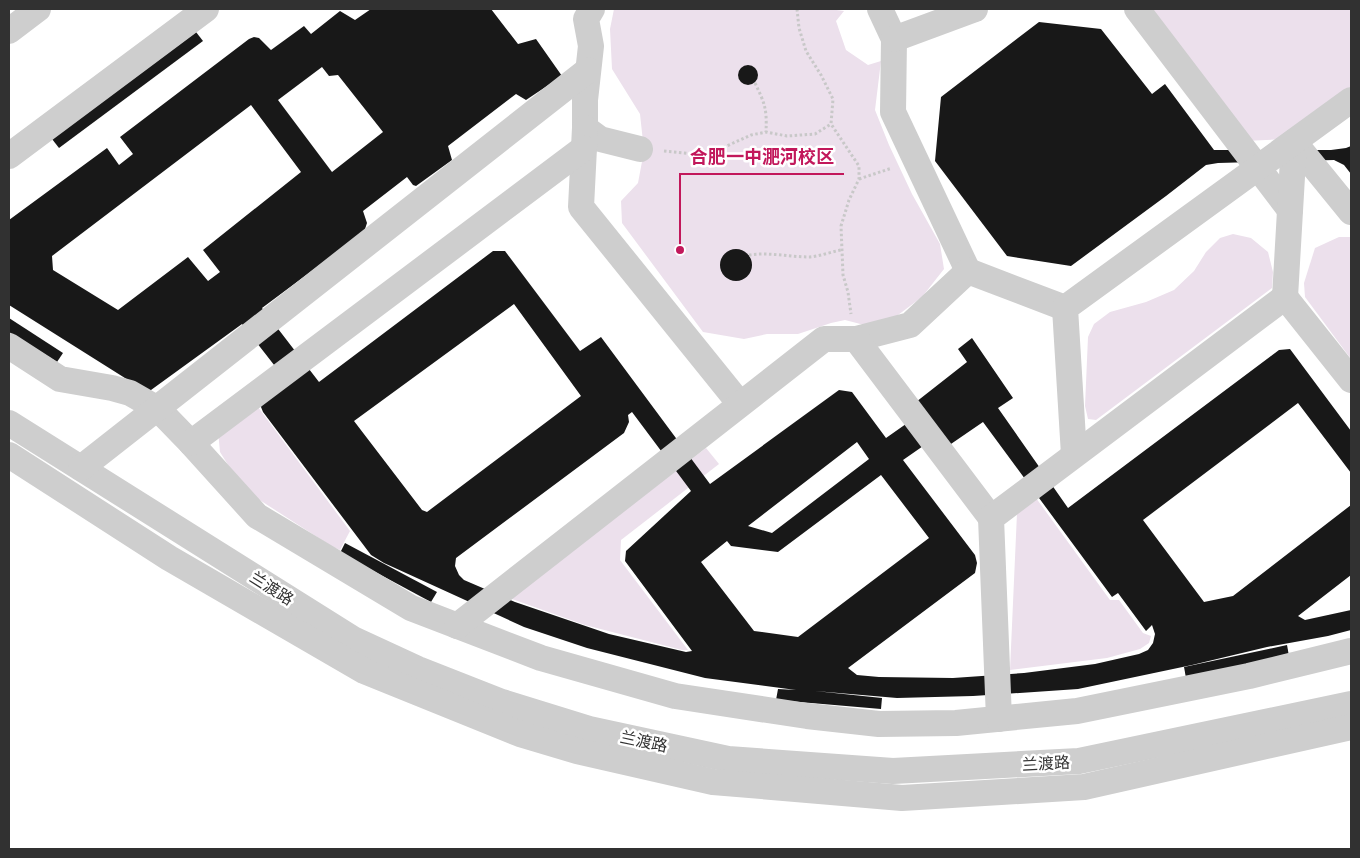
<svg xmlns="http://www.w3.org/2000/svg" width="1360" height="858" font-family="Roboto,'Noto Sans SC',sans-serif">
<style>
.green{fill:#ece0ec}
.building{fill:#181818;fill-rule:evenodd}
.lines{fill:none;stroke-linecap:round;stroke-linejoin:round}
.path{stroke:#c8c8c8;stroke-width:3;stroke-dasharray:2.5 2.5;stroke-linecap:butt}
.minor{stroke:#cecece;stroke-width:26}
.labels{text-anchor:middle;stroke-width:5;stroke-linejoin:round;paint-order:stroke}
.street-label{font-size:16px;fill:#313131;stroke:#fff}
.leader{fill:none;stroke:#c2185b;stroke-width:2}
.callout-dot{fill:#c2185b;stroke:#fff;stroke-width:2}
.callout-label{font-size:18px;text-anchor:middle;font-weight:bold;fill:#c2185b;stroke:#fff;stroke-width:5;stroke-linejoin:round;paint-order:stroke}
</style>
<rect width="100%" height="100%" fill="#fff"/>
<!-- green -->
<g class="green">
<path d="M614 9H829L844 11 836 21 846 50 868 65 881 61 875 110 889 145 912 194 940 244 944 269 922 297 890 321 872 327 845 320 831 323 798 334H767L744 339 703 332 622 223 621 201 638 183 644 151 640 114 612 69 610 29Z"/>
<path d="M1146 9H1351V88L1285 139 1244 141Z"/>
<path d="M1233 234 1251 238 1268 252 1273 272 1272 288 1096 420 1088 419 1085 406 1088 337 1094 324 1110 312 1146 302 1174 290 1194 271 1206 252 1220 238Z"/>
<path d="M1339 237H1351V359L1305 297 1304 283 1315 248Z"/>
<path d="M255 403 350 531 340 550 331 546 255 497 235 476 220 452 218 431Z"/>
<path d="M706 448 719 464 621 540 620 560 688 650H682L585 625 512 599 517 591Z"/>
<path d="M1036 498 1110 600H1119L1143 633 1151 636 1149 643 1140 649 1107 658 1010 670 1017 513Z"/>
</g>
<!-- building -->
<g class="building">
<path d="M371 9H491L518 44 536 39 562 76 526 100 516 94 448 146 452 160 416 186 413 185 407 177 363 211 367 223 364 232 262 308 319 382 493 251H505L580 351 601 337 710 484 839 390 852 392 886 438 923 412 916 402 967 362 958 349 972 338 1013 398 998 408 1068 508 1279 350 1290 349 1351 431V473L1298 403 1143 520 1204 602 1233 596 1351 505V575L1298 616 1305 620 1351 610V630L1328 636 1267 647 1192 665 1078 689 973 696 897 698 815 691 882 698 881 709 776 700 778 689 796 690 705 678 587 648 524 627 384 563 371 555 263 412 261 407 262 401 285 379 242 324 151 390H144L9 305V220L107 148 119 165 133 154 120 137 249 39 254 37 259 38 271 50 304 26 311 34 340 11 355 20ZM322 67 329 76 338 75 383 132 332 172 278 100ZM251 105 301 172 203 250 220 272 208 281 188 257 118 310 53 270 52 256ZM514 304 581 396 427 512 422 510 354 421ZM632 412 691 491 626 551 625 561 692 651 686 652 609 634 515 602 464 580 459 575 455 566 456 558 624 433 629 422 628 415ZM983 422 1112 597 1118 593 1146 631 1152 625 1155 634 1153 643 1148 650 1139 654 1095 664 1024 673 953 678 879 677 857 675 848 668 975 573 977 563 975 555 903 460 939 435 948 446ZM857 442 869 459 772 533 748 526ZM881 475 929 538 798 637 754 631 701 562 727 541 731 546 778 552Z"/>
<path d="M1039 22 1101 29 1152 94 1165 84 1214 150H1331L1346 148 1351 146V174L1344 165 1334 160 1218 163 1206 165 1166 196 1071 266 1007 256 935 161 941 97Z"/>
<path d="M196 32 203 41 59 148 52 139Z"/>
<circle cx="748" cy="75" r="10"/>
<circle cx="736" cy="265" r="16"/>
<path d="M9 318 63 353 57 362 9 332Z"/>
<path d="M345 543 437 592 431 602 340 553Z"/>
<path d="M1287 645 1289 656 1186 678 1184 667Z"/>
</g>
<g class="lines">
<!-- path -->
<g class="path">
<path d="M797 9 799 28 806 51 821 75 833 99 831 124 859 166V179L849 200 841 226 843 275 848 292 851 314"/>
<path d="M755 83C765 104 767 109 766 132"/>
<path d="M664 151 694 154 720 149 751 135 766 132 787 136 815 134 831 124"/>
<path d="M859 179 892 168"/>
<path d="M749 255C769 252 790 257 810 257 820 256 831 252 841 250"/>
</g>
<!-- minor -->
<g class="minor">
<path d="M592 9 586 19 591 46 585 100V128L600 139 640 149"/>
<path d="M880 9 894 39 893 112 968 271"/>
<path d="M1137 9 1290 210"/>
<path d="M9 31 38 9"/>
<path d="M894 39 975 9"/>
<path d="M585 128 581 207 740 404"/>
<path d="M1294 142 1351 212"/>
<path d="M9 156 206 9"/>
<path d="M1285 297 1294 142"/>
<path d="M856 339 910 325 968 271 1065 308"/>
<path d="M9 346 60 379 112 388 130 393 158 409 191 443 257 516 411 608 541 658 675 696 807 716 879 724 956 723 1077 711 1249 676 1351 651"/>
<path d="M9 423 353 639 418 669 502 702 589 729 728 759 893 771 1079 761 1351 704"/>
<path d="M191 443 584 148"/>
<path d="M9 455 169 558 364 671 520 734 577 751 713 782 902 798 1084 787 1351 727"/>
<path d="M1074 455 1065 308 1351 100"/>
<path d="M81 468 588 70"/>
<path d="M457 626 824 339H856L991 518"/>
<path d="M999 719 991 518 1285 297 1351 380"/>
</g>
</g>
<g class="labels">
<!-- street labels -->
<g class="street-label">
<text transform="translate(272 588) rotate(32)" y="6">兰渡路</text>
<text transform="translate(644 741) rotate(12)" y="6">兰渡路</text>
<text transform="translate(1046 763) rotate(-3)" y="6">兰渡路</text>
</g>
</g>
<!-- callouts -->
<path class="leader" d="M680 250L680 174H844"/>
<circle class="callout-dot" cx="680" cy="250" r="5"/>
<g class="callout-label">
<text x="762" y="163">合肥一中淝河校区</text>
</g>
<!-- border -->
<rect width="1360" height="858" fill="none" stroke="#313131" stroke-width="20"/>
</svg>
